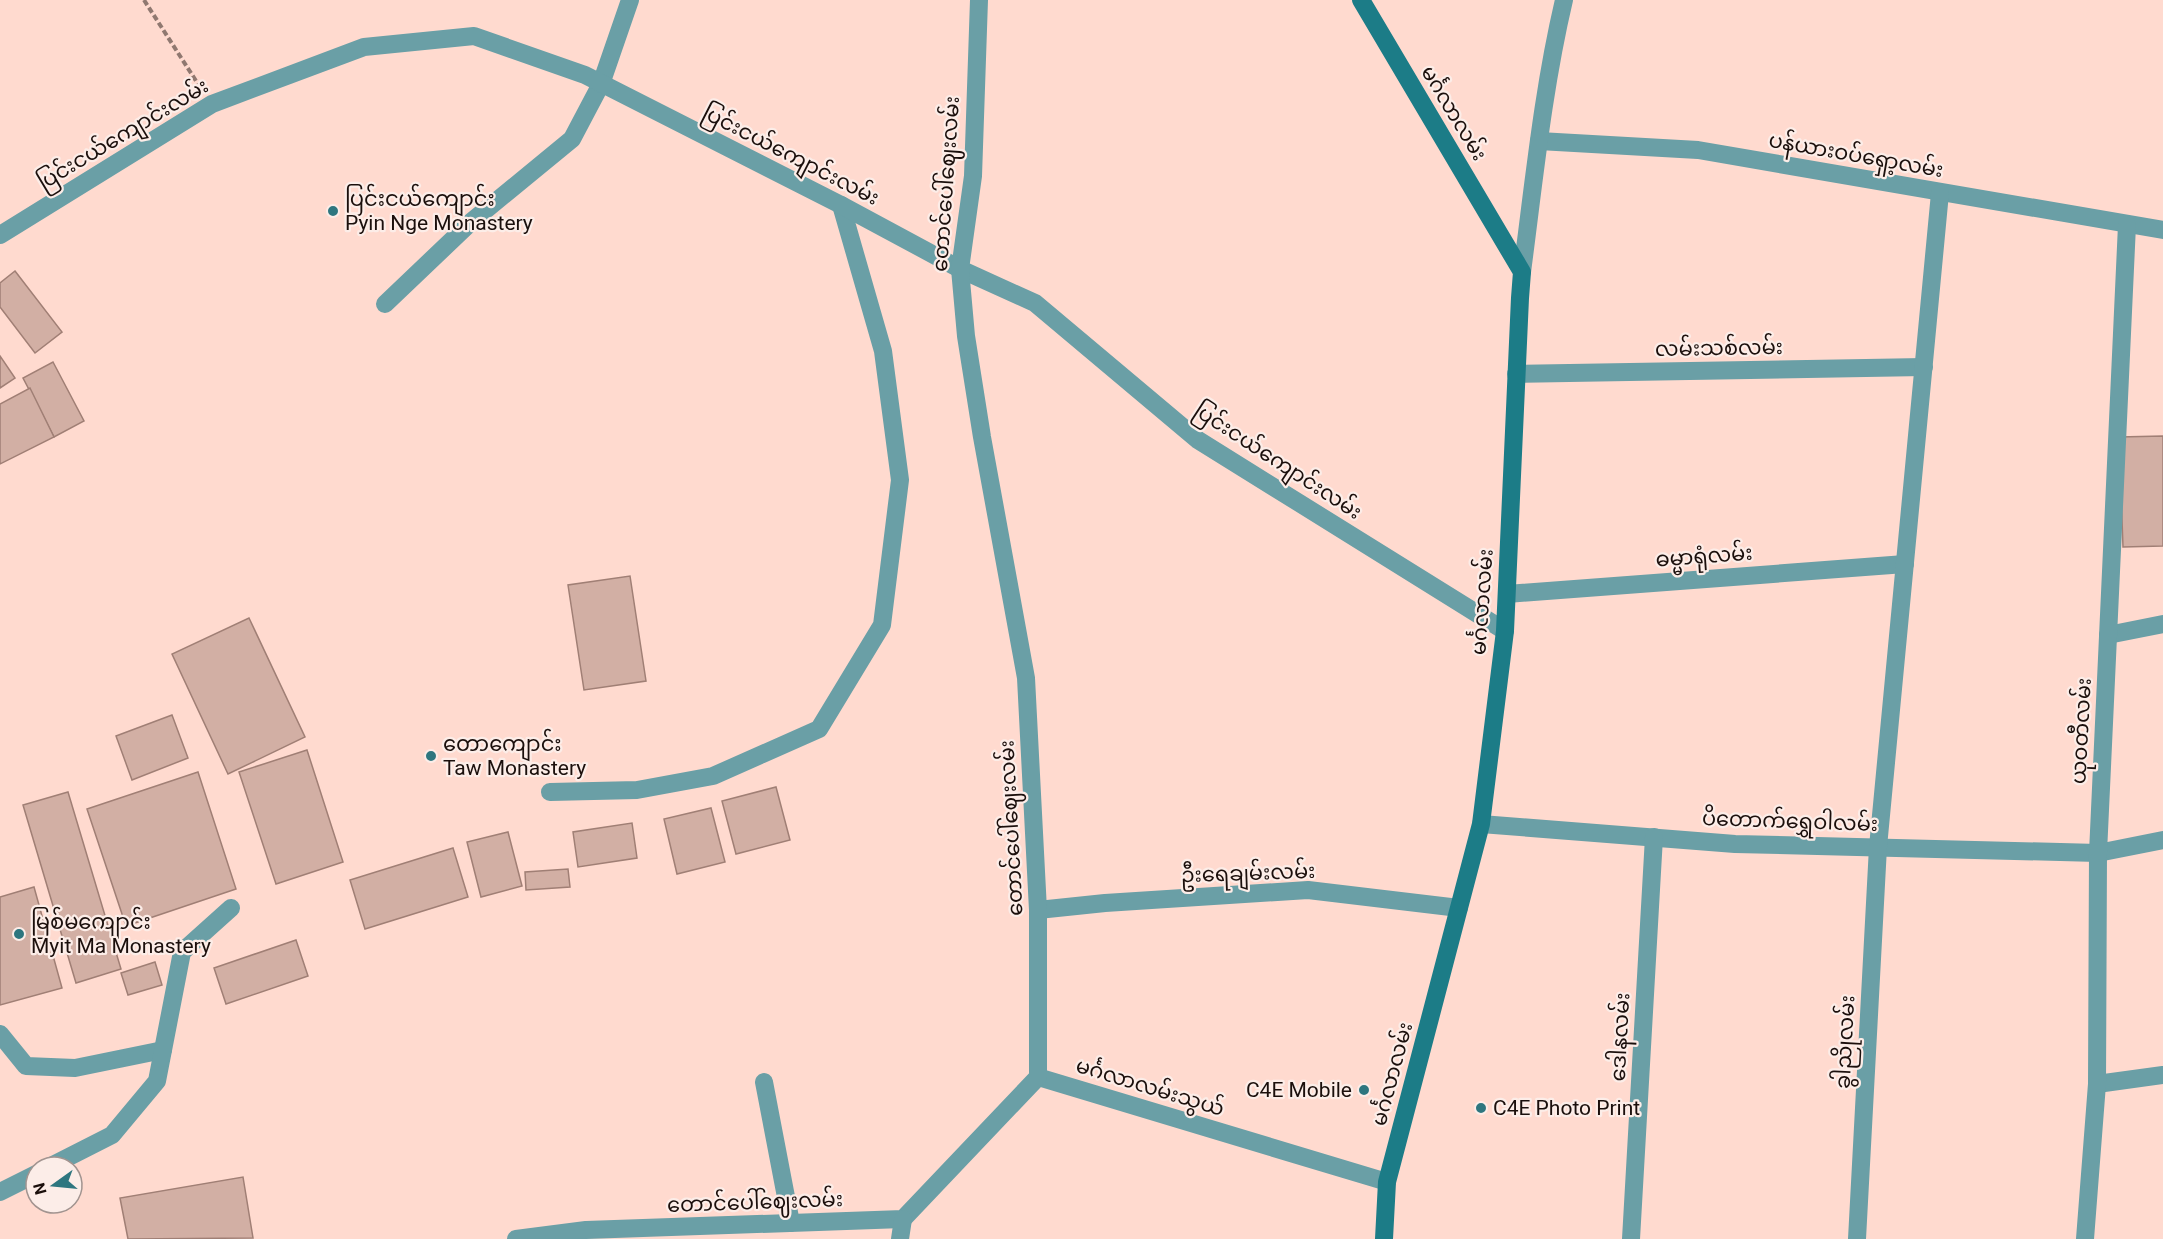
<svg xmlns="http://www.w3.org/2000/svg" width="2163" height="1239" font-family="Roboto,'Noto Sans Myanmar',sans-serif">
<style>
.building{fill:#d2afa4;stroke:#a07f75;stroke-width:1.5}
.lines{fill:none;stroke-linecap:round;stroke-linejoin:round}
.path{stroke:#907870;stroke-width:4;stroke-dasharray:6 3;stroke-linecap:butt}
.lane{stroke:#6a9fa6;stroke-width:18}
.street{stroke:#6a9fa6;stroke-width:18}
.secondary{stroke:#1c7c87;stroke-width:18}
.poi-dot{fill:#2e767f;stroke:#fcede8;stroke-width:2}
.labels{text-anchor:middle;stroke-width:4.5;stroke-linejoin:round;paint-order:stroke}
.street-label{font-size:21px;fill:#1b0f0c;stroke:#fcede8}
.poi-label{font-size:21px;fill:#1b0f0c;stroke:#fcede8;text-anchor:start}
</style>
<rect width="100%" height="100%" fill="#ffdacf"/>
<!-- building -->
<g class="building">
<path d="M15 271 62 332 35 353 0 307V283Z"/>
<path d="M0 356 15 378 0 388Z"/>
<path d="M53 362 84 421 54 437 23 378Z"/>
<path d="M30 388 54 437 0 464V404Z"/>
<path d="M2163 436V546L2123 547 2119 437Z"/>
<path d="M630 576 646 681 584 690 568 585Z"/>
<path d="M249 618 305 737 228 774 172 654Z"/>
<path d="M172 715 188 758 132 780 116 736Z"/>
<path d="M307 750 343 862 276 884 239 772Z"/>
<path d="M198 772 236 889 126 926 87 809Z"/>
<path d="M776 787 790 840 736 854 722 801Z"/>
<path d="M68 792 121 969 76 983 23 805Z"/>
<path d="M711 808 725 862 677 874 664 819Z"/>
<path d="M632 823 637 858 578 867 573 832Z"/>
<path d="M508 832 522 886 481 897 467 842Z"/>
<path d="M453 848 468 897 365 929 350 880Z"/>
<path d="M568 869 570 887 526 890 525 872Z"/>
<path d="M34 887 62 988 0 1005V897Z"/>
<path d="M296 940 308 976 226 1004 214 968Z"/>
<path d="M155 962 162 985 128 995 121 973Z"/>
<path d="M243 1177 253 1238 128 1239 120 1198Z"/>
</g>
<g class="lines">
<!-- path -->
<path class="path" d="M144 0 198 84"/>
<!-- lane -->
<g class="lane">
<path d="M385 304 471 222 572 139 601 84"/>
<path d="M550 792 637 790 713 776 819 729 882 625 900 480 883 351 841 205"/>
<path d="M0 1034 26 1066 75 1068 163 1050"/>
<path d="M49 1167 112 1135 157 1081 182 952 231 908"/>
<path d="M0 1192 36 1174"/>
</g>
<!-- street -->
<g class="street">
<path d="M601 84 630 0"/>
<path d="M1539 141 1698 150 2163 230"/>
<path d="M0 235 212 104 364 47 474 36 585 75 841 205 960 269 1035 303 1198 440 1505 631"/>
<path d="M1522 272C1534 181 1543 89 1564 0"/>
<path d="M1516 374 1924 367"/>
<path d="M1507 594 1905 564"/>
<path d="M2108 635 2163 624"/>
<path d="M1481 824 1735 844 2098 853 2163 840"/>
<path d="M1038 910 1105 903 1308 890 1459 908"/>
<path d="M1038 1077 1387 1182"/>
<path d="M764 1082 791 1223"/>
<path d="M2097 1084 2163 1075"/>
<path d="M516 1239 586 1230 903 1219 1038 1077V910L1026 678 982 437 966 336 960 269 973 176 979 0"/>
<path d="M900 1239 903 1219"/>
<path d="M1631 1239 1654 837"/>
<path d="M1857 1239 1878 847 1940 193"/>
<path d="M2085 1239 2097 1084 2098 853 2127 225"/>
</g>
<!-- secondary -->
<path class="secondary" d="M1361 0 1522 272 1520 298 1505 631 1481 824 1387 1182 1384 1239"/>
</g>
<!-- markers -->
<g class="poi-dot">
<circle cx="333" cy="211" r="6"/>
<circle cx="431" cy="756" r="6"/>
<circle cx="19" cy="934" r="6"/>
<circle cx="1364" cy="1090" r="6"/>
<circle cx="1481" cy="1108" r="6"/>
</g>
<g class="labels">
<!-- street labels -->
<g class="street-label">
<text transform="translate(1454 113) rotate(59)" y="7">မင်္ဂလာလမ်း</text>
<text transform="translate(123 134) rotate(-31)" y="7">ပြင်းငယ်ကျောင်းလမ်း</text>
<text transform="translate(791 155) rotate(27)" y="7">ပြင်းငယ်ကျောင်းလမ်း</text>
<text transform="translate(1856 155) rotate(10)" y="7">ပန်ယားဝပ်ရှော့လမ်း</text>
<text transform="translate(946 184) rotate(-86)" y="7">တောင်ပေါ်ဈေးလမ်း</text>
<text transform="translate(1719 348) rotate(-1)" y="7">လမ်းသစ်လမ်း</text>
<text transform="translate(1278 461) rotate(33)" y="7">ပြင်းငယ်ကျောင်းလမ်း</text>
<text transform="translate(1704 556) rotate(-4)" y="7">ဓမ္မာရုံလမ်း</text>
<text transform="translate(1482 602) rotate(-86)" y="7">မင်္ဂလာလမ်း</text>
<text transform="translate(2081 731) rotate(-87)" y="7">ယုဝတီလမ်း</text>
<text transform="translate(1790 821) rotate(2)" y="7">ပိတောက်ရွှေဝါလမ်း</text>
<text transform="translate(1011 828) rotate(-93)" y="7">တောင်ပေါ်ဈေးလမ်း</text>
<text transform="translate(1248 873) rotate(-2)" y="7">ဦးရေချမ်းလမ်း</text>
<text transform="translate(1620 1037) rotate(-87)" y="7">ဒေါနလမ်း</text>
<text transform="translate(1845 1042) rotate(-87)" y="7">ခွါညိုလမ်း</text>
<text transform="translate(1392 1074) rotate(-75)" y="7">မင်္ဂလာလမ်း</text>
<text transform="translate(1150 1087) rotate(17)" y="7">မင်္ဂလာလမ်းသွယ်</text>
<text transform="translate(755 1202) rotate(-2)" y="7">တောင်ပေါ်ဈေးလမ်း</text>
</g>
<!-- poi labels -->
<g class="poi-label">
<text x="345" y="206">ပြင်းငယ်ကျောင်း<tspan x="345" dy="24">Pyin Nge Monastery</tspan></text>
<text x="443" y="751">တောကျောင်း<tspan x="443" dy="24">Taw Monastery</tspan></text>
<text x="31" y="929">မြစ်မကျောင်း<tspan x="31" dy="24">Myit Ma Monastery</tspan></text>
<text x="1352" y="1097" text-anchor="end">C4E Mobile</text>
<text x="1493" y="1115">C4E Photo Print</text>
</g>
</g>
<!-- north arrow -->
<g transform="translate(54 1185) rotate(255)"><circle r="28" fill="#fcede8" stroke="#a29490" stroke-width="1.5"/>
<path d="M0-4.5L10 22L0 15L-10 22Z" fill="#2e767f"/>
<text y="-9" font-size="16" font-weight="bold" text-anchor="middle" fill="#1b0f0c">N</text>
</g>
</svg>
